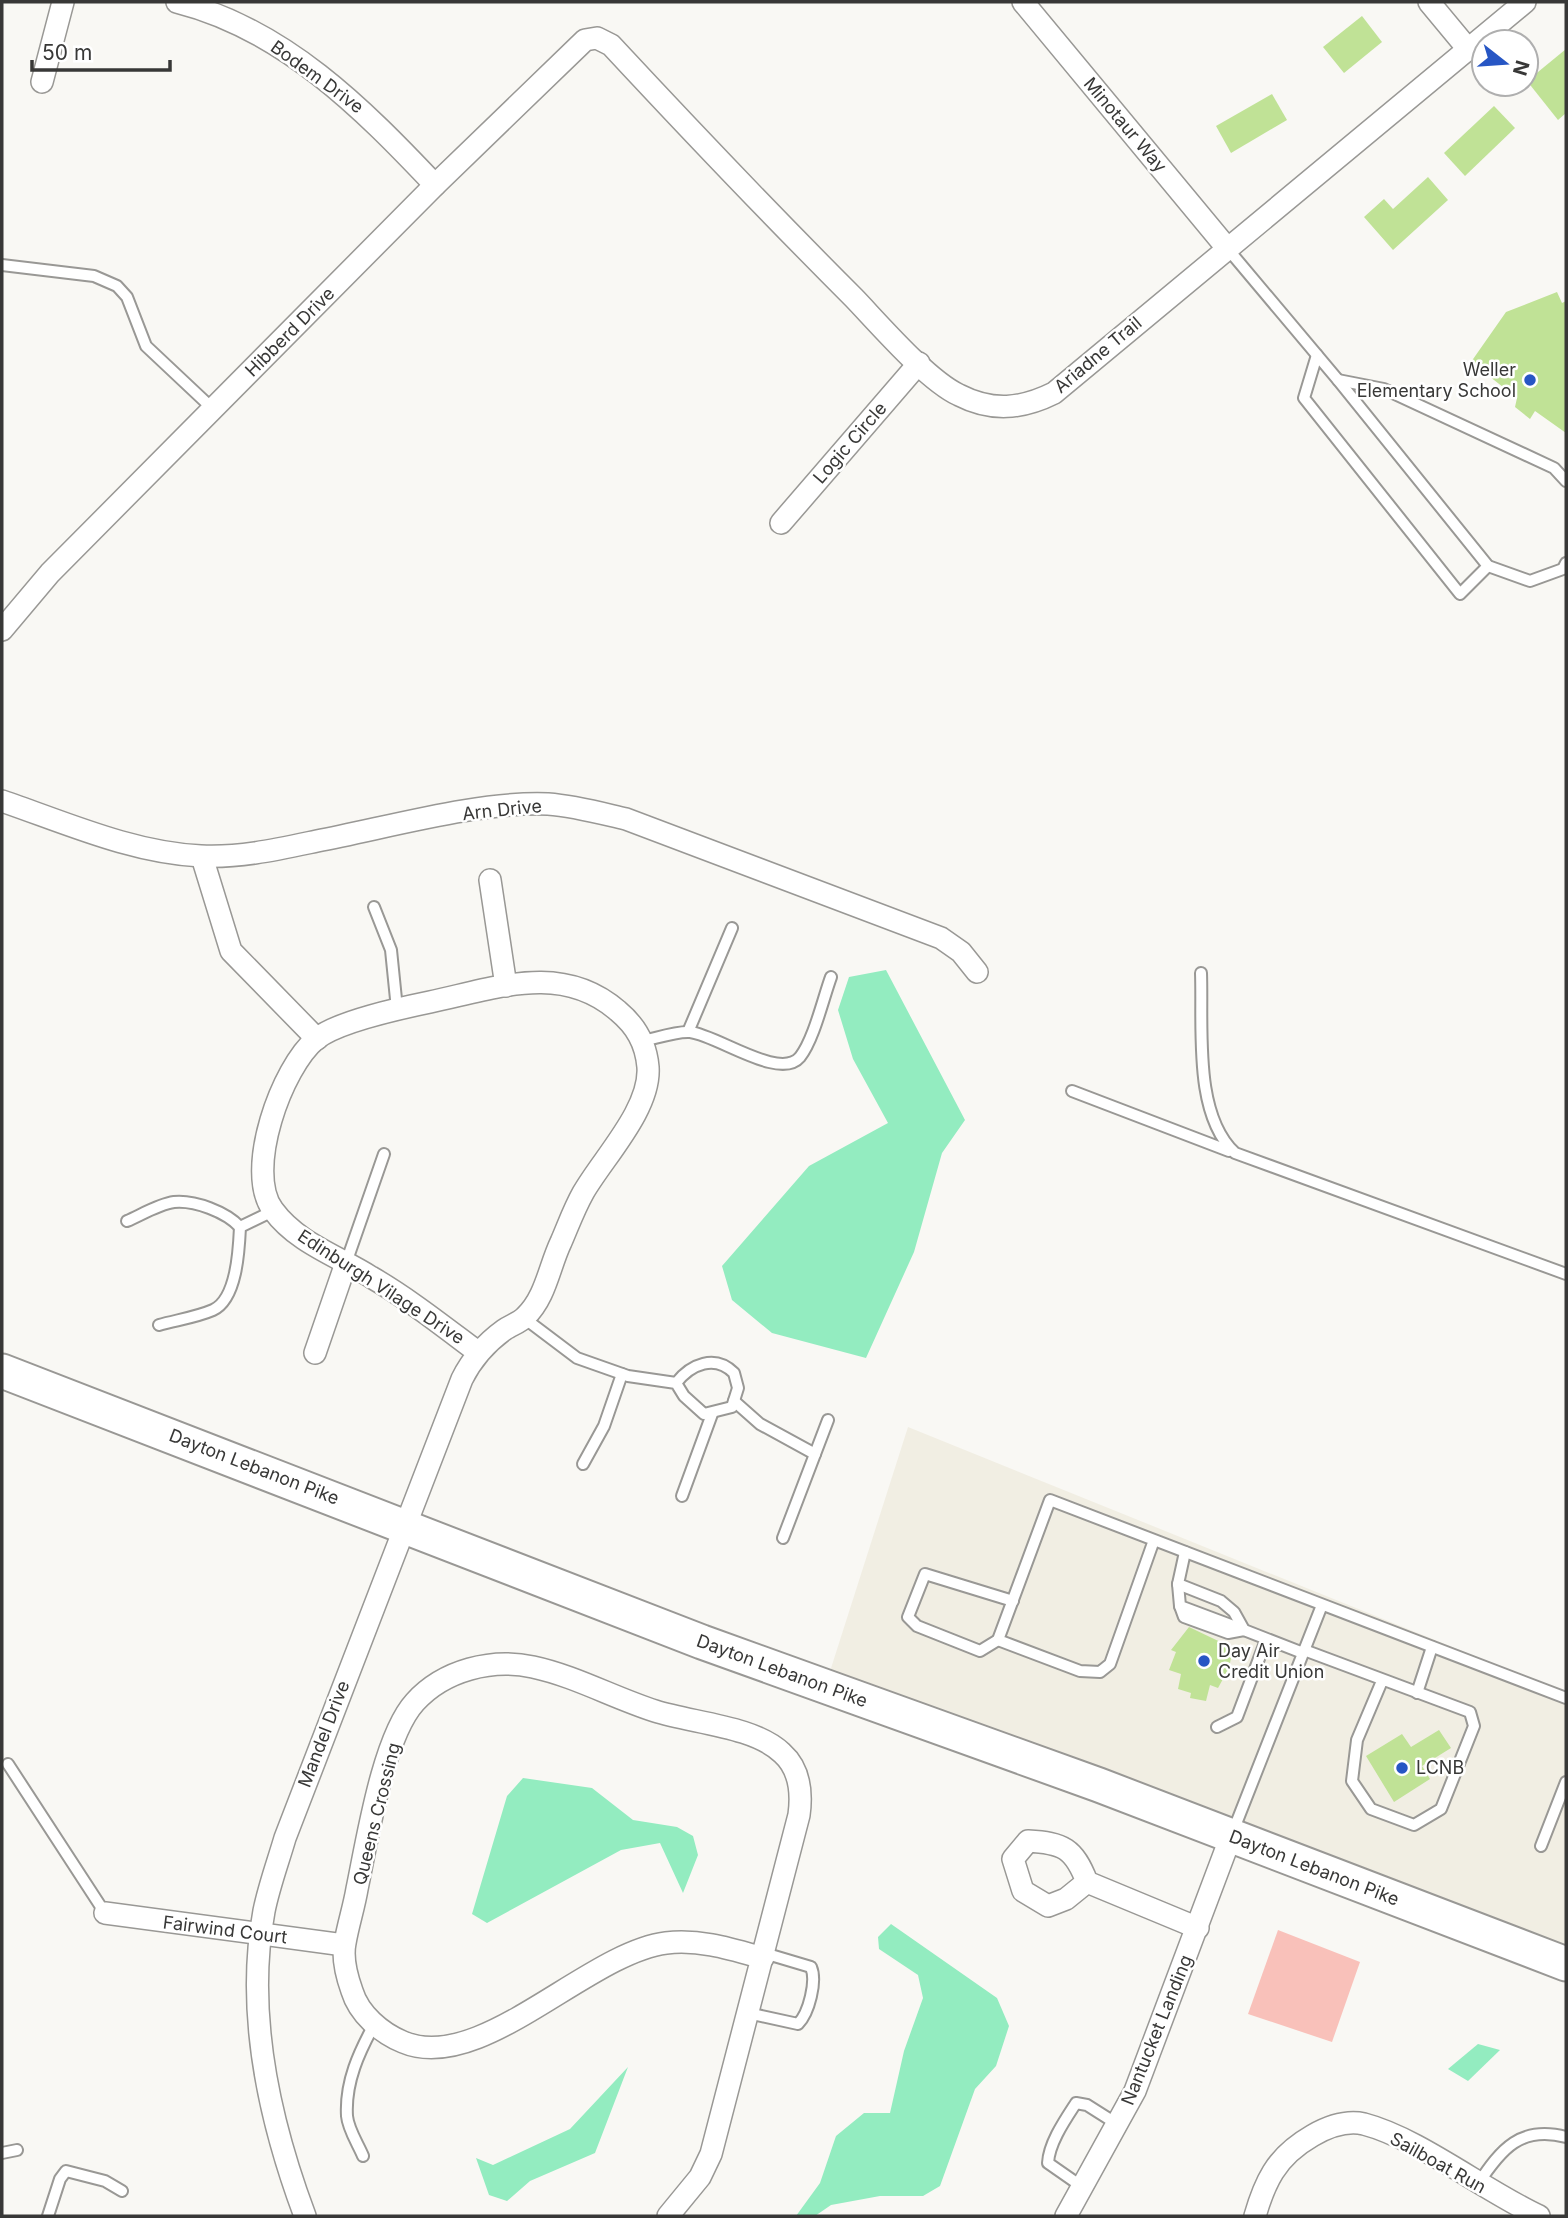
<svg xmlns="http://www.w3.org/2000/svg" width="1568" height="2218" font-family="Inter,sans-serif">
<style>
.built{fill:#f1eee3}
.green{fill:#f9c1ba}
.water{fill:#93ecc0}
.building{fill:#c0e296}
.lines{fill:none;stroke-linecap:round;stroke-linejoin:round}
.service-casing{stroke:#999895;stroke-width:14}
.minor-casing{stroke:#999895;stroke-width:24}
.primary-casing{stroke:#999895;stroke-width:37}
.service{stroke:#fff;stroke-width:10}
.minor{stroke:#fff;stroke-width:21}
.primary{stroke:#fff;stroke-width:33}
.poi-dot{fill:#2756c4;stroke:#fff;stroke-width:2.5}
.labels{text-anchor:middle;stroke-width:5;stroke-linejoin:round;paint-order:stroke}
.street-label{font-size:18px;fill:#383837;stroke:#fff}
.poi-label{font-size:18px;fill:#383837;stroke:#fff;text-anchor:start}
</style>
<rect width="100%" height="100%" fill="#f9f8f4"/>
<!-- built -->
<path class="built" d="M908 1427 1566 1693V1964L825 1687Z"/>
<!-- green -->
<path class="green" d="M1278 1930 1360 1962 1332 2042 1248 2014Z"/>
<!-- water -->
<g class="water">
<path d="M886 970 965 1120 942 1153 914 1252 866 1358 772 1333 732 1300 722 1266 809 1166 888 1123 853 1059 838 1010 849 977Z"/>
<path d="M523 1778 592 1788 633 1820 677 1827 693 1836 698 1855 683 1893 660 1843 621 1850 487 1923 472 1914 507 1796Z"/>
<path d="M891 1924 997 1998 1009 2026 996 2066 975 2089 940 2186 923 2196H880L831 2205 815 2216H796L820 2183 836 2136 864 2113H890L904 2051 923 1998 918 1975 879 1949 878 1937Z"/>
<path d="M1478 2044 1500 2050 1468 2081 1448 2069Z"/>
<path d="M628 2067 595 2153 530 2181 507 2201 489 2195 476 2158 493 2165 570 2129Z"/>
</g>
<!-- building -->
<g class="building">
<path d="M1362 16 1382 42 1344 73 1323 47Z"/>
<path d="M1566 49V113L1558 120 1527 81Z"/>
<path d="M1272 94 1287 120 1231 153 1216 126Z"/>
<path d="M1494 106 1515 128 1465 176 1444 153Z"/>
<path d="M1428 177 1448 200 1393 250 1364 217 1384 199 1393 209Z"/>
<path d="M1557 292 1562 303 1566 301V433L1535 411 1530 419 1515 407 1517 398 1471 362 1506 312Z"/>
<path d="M1189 1627 1233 1648 1229 1668 1218 1688 1210 1685 1206 1701 1190 1698 1191 1693 1178 1689 1181 1674 1169 1670 1176 1652 1171 1650Z"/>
<path d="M1439 1730 1451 1748 1422 1766 1430 1779 1394 1802 1366 1756 1402 1734 1411 1747Z"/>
</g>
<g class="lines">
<!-- service casing -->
<g class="service-casing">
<g id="service">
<path d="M1227 248 1338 380 1488 566 1530 581 1563 569 1566 563"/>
<path d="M2 265 94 276 117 286 127 297 146 346 213 409"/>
<path d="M1317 355 1304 398 1460 594 1488 566"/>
<path d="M1338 380 1384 389 1554 468 1566 481"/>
<path d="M374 907 391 950 397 1009"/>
<path d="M1201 973C1203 1027 1193 1114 1235 1153L1566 1274"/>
<path d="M688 1032 732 928"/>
<path d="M643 1041C657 1038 676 1031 690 1032 717 1035 780 1081 800 1057 814 1039 823 999 831 977"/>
<path d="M1072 1091 1229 1151"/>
<path d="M127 1221C141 1215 159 1204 174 1202 195 1200 226 1212 240 1227"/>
<path d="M346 1263 384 1154"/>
<path d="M524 1318 577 1358 628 1376 676 1383C691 1364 715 1354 734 1373L738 1388 732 1407 704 1414 684 1396 676 1383"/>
<path d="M159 1325C177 1320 197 1317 213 1310 237 1299 239 1249 240 1227L273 1211"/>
<path d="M734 1401 760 1424 815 1454"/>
<path d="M583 1464 604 1426 622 1374"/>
<path d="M682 1496 712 1414"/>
<path d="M783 1538 828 1420"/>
<path d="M1154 1540 1110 1664 1100 1672 1080 1671 998 1640 1050 1500 1566 1698"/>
<path d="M1185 1552 1178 1584 1221 1601 1234 1612 1244 1630 1303 1653"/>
<path d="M1178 1584 1180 1606 1244 1630"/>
<path d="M1180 1606 1184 1617 1228 1633 1244 1630"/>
<path d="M998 1640 980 1651 917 1626 908 1617 925 1574 1013 1601"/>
<path d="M1304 1650 1470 1712 1474 1726 1441 1809 1414 1825 1371 1809 1352 1781 1357 1740 1382 1681"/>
<path d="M1417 1693 1432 1647"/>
<path d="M1217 1727 1237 1717 1266 1640"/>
<path d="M8 1764 105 1913"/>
<path d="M1232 1834 1322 1605"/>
<path d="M1541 1846 1566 1782"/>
<path d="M748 2013 798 2024C809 2013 817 1981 811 1967L764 1953"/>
<path d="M2 2153 17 2150"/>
<path d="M363 2156C358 2144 348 2129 347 2116 345 2082 359 2052 375 2023"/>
<path d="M1478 2184C1501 2149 1521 2125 1566 2137"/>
<path d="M1081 2186 1048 2163C1049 2143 1065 2120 1076 2103L1087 2105 1117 2124"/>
<path d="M48 2216 60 2179 66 2171 105 2181 122 2191"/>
</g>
</g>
<!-- minor casing -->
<g class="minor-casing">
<g id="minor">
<path d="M177 2C284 29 362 108 435 185"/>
<path d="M1023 2 1227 248"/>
<path d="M1429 2 1468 49"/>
<path d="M42 82 63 2"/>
<path d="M781 523 919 363"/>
<path d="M2 630 50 573 435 185 585 40 597 38 611 45C691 131 771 215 854 298 879 324 927 380 959 395 992 412 1022 409 1054 393L1525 2"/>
<path d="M2 801C66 823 133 853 201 856 240 858 279 849 317 841 386 828 479 801 548 804 575 806 600 813 626 819L941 938 961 952 977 972"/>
<path d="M202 857 231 951 317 1039"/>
<path d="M490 880 506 986"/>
<path d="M315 1353 346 1263"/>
<path d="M1087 1882 1066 1899 1048 1906 1023 1891 1013 1859 1028 1841C1063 1843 1074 1848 1087 1882L1198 1928"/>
<path d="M105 1913 344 1945"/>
<path d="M305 2216C269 2120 245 2014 264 1911 269 1886 278 1862 285 1838L462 1379C472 1359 486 1343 504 1330 511 1325 519 1323 525 1317 546 1297 549 1267 561 1242 568 1226 574 1209 583 1193 603 1158 651 1109 648 1067 646 1043 636 1026 618 1011 562 962 496 988 430 1002 401 1008 339 1021 316 1039 282 1067 244 1171 273 1210 297 1243 338 1256 371 1277 409 1299 444 1327 479 1353"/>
<path d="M668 2216 700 2177 711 2154 799 1815C802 1793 800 1769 782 1753 754 1726 692 1723 655 1711 614 1698 575 1676 533 1667 492 1658 444 1670 415 1702 383 1737 367 1841 357 1889 354 1907 348 1925 345 1943 342 1958 347 1977 352 1991 359 2014 381 2033 403 2042 480 2075 587 1953 666 1943 700 1939 731 1949 763 1958"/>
<path d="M1066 2216 1135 2091 1231 1836"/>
<path d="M1255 2216C1259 2202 1265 2185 1273 2172 1289 2146 1332 2117 1364 2124 1418 2138 1485 2191 1539 2216"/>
</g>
</g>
<!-- primary casing -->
<g class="primary-casing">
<path id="primary" d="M2 1371 702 1642 1099 1785 1566 1964"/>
</g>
<!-- service -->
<use href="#service" class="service"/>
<!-- minor -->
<use href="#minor" class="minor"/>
<!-- primary -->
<use href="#primary" class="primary"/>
</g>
<!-- markers -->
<g class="poi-dot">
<circle cx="1530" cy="380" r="7"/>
<circle cx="1204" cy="1661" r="7"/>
<circle cx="1402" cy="1768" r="7"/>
</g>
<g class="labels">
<!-- street labels -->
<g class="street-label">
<text transform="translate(317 77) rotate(36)" y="6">Bodem Drive</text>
<text transform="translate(1125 125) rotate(50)" y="6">Minotaur Way</text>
<text transform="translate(290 332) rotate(-45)" y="6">Hibberd Drive</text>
<text transform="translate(1098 355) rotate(-40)" y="6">Ariadne Trail</text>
<text transform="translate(850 443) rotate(-49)" y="6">Logic Circle</text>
<text transform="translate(502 810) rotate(-6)" y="6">Arn Drive</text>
<text transform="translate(381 1287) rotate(33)" y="6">Edinburgh Vilage Drive</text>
<text transform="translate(254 1467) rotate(21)" y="6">Dayton Lebanon Pike</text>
<text transform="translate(782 1671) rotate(20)" y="6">Dayton Lebanon Pike</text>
<text transform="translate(324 1734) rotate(-69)" y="6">Mandel Drive</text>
<text transform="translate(377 1814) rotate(-76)" y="6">Queens Crossing</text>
<text transform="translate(1314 1868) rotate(21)" y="6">Dayton Lebanon Pike</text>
<text transform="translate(225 1930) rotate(7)" y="6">Fairwind Court</text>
<text transform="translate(1157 2030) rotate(-68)" y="6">Nantucket Landing</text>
<text transform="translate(1438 2163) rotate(29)" y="6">Sailboat Run</text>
</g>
<!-- poi labels -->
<g class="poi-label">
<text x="1516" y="376" text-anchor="end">Weller<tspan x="1516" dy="21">Elementary School</tspan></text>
<text x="1218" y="1657">Day Air<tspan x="1218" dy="21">Credit Union</tspan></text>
<text x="1416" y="1774">LCNB</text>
</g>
</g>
<!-- border -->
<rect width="1568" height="2218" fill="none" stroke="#383837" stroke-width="7"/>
<!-- north arrow -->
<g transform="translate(1505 63) rotate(107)"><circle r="33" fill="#ffffff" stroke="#afafaf" stroke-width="2"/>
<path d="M0-5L12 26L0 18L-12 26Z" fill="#2756c4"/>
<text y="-10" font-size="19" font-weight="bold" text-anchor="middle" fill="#383837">N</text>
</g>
<!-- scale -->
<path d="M32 60v10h138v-10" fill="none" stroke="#383837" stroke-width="3.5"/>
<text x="42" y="60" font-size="21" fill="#383837" stroke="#ffffff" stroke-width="5" paint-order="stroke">50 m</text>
</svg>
